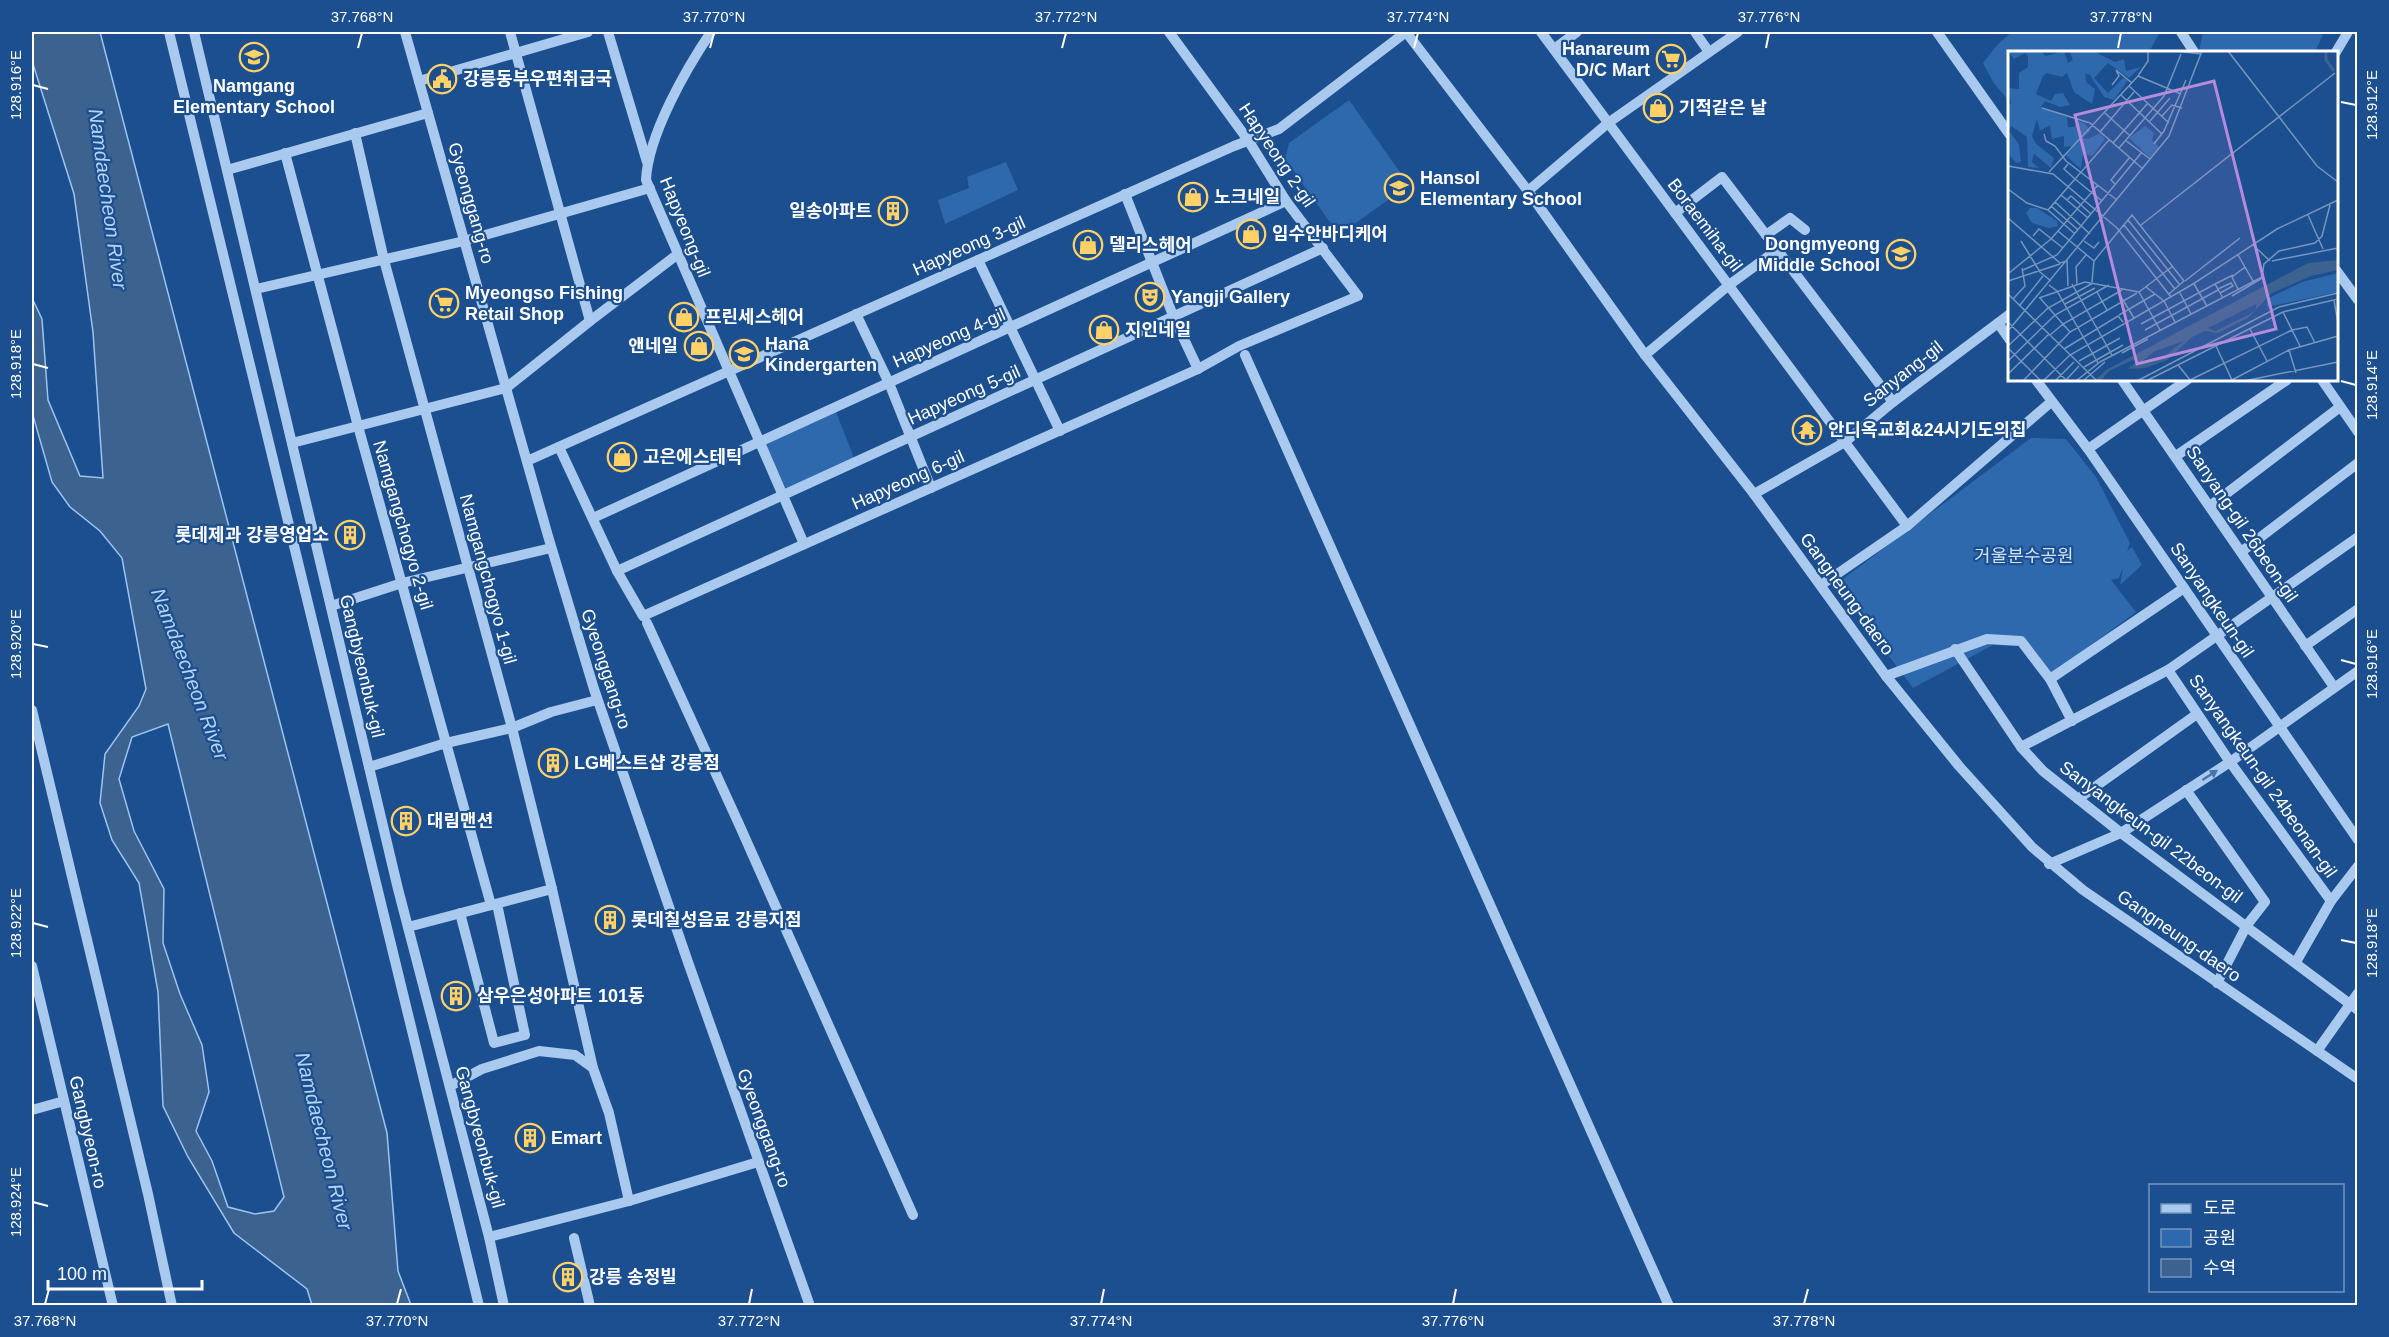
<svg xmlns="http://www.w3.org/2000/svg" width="2389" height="1337" font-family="Helvetica,'Noto Sans KR',sans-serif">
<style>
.green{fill:#2e69ad}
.water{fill:#3c6290;stroke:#9cc4f0;stroke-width:1.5;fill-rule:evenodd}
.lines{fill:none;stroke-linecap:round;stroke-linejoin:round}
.minor{stroke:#a9c9ee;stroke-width:10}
.oneway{fill:#4674ac}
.ticks{fill:none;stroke:#fff;stroke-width:2}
.labels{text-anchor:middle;stroke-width:4.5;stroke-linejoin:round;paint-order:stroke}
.poi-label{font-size:18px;font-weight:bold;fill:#fff;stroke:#1b4f8f;text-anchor:start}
.street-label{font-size:18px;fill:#fff;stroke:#1b4f8f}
.park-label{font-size:18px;fill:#cfe3fa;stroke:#1b4f8f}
.water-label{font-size:20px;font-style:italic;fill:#b5d3f5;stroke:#1b4f8f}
.inset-river{fill:none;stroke:#3c6290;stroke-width:3}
.inset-road{fill:none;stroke:#7695bc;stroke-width:1.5}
.view{fill:#b68bdc;fill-opacity:0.15;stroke:#b68bdc;stroke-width:3}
.inset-edge{fill:none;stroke:#fff;stroke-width:3}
.neatline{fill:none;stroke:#fff;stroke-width:2}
.ticks-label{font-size:15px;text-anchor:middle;fill:#fff}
</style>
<rect width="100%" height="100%" fill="#1b4f8f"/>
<!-- green -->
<g class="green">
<path d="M2012 32H2160L2149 52H2010L2009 101 1993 82 1983 63 1998 44Z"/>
<path d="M2203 32H2324L2315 52H2199Z"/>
<path d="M1349 100 1409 185 1339 235 1285 159 1289 143Z"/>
<path d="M1006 162 1018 190 945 224 938 200 969 188 967 177Z"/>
<path d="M836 412 854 458 786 489 765 444Z"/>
<path d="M2031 438 2066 439 2096 477 2130 543 2127 551 2132 547 2142 565 2120 585 2123 567 2119 578 2111 580 2136 612 2049 676 2020 646 1993 645 1913 688 1835 585Z"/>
</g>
<!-- water -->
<path class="water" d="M32 32H100L387 1133 398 1271 411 1305H312L307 1289 234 1233 188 1157 163 1106 158 992 139 883 112 840 100 803 105 754 139 706 146 689 122 558 100 531 70 507 52 482 32 412V298L42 319 48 400 80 476 103 478 93 332 74 194 32 61ZM168 724 284 1197 274 1211 255 1214 228 1207 212 1161 196 1131 209 1092 202 1045 180 994 163 943 164 889 134 831 119 779 132 737Z"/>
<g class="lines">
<!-- minor -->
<g class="minor">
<path d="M169 32 479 1306"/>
<path d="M194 32 398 889 489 1237 504 1306"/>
<path d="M405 32 548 536 594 689 689 965 810 1306"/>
<path d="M510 32 590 321"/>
<path d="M608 32 647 162"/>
<path d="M711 32C686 69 648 135 646 180L804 544"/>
<path d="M1406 32 1528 191 1645 355 1754 494 1886 676 1959 766 2032 847 2083 890 2358 1079"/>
<path d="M1541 32 1907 526"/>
<path d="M1695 32 1709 52"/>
<path d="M1937 32 2010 135"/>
<path d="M2181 32 2194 52"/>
<path d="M1554 49 1577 32"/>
<path d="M2336 52 2348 32"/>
<path d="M419 81 588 32"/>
<path d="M355 133 384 260 512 728 552 889 408 927"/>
<path d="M285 153 358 426 491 905"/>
<path d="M227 170 428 113"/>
<path d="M1528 191 1608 123 1738 32"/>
<path d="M1125 194 1174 318 1198 369"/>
<path d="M1675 213 1722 177 1893 402"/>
<path d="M1766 235 1790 218 1805 230"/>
<path d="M978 260 1060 431"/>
<path d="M2336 270 2358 300"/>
<path d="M256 289 464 241 650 188"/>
<path d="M856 314 889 383 931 488"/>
<path d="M1998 323 2010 340"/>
<path d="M1245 355 1669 1306"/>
<path d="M1645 355 1729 285 1777 250"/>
<path d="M2036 380 2088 449 2358 840"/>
<path d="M2122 380 2334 687"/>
<path d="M2322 380 2358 432"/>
<path d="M292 443 506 388 590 321 678 254"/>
<path d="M559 447 617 571 643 616 1198 369 1239 346 1358 296 1286 201 1248 140 1169 32"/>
<path d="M2088 449 2187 380"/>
<path d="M2176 456 2287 380"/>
<path d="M527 461 1234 146 1279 129 1406 32"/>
<path d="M1754 494 1845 442 1893 402 2010 314"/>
<path d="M2210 506 2340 407"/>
<path d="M593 518 1286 201"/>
<path d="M2241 552 2358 463"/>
<path d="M617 571 1323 248"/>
<path d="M1821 585 1907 526 2051 402"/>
<path d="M331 606 402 583 551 548"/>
<path d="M647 623 738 822 913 1215"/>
<path d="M2305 646 2358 609"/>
<path d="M1955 649 2021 747 2043 771 2121 833 2358 1010"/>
<path d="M2168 670 2230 762 2331 901"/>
<path d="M1886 676 1987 639 2021 641 2050 679 2072 721"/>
<path d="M2050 679 2184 588"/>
<path d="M32 710 148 1194 172 1306"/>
<path d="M2021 747 2168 670 2358 537"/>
<path d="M369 767 446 743 512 728 551 712 597 700"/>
<path d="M2186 790 2265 902 2247 925 2217 983"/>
<path d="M2078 799 2197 714"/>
<path d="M2049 864 2121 833 2230 762 2358 671"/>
<path d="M552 889 593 1068"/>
<path d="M460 913 494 1043 525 1035 497 904"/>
<path d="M2296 962 2331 901 2358 866"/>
<path d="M32 966 113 1306"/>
<path d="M2317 1051 2358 993"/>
<path d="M450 1086 482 1069 539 1051 575 1055 593 1068 609 1113 629 1201"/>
<path d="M32 1110 64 1101"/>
<path d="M489 1237 629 1201 758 1162"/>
<path d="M574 1238 590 1306"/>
</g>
</g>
<!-- one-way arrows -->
<defs><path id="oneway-solid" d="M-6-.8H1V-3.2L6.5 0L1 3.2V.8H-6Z" transform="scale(1.5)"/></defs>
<use class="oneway" href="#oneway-solid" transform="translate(2210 775) rotate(-33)"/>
<!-- ticks -->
<path class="ticks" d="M358 48 362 33M710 48 714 33M1062 48 1066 33M1414 48 1418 33M1766 48 1769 33M2118 48 2121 33M33 85 48 89M2341 102 2356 105M33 364 48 368M2341 381 2356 385M33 644 48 647M2341 660 2356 664M33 923 48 927M2341 940 2356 943M33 1202 48 1206M45 1304 49 1289M397 1304 401 1289M749 1304 752 1289M1101 1304 1104 1289M1453 1304 1456 1289M1804 1304 1808 1289"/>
<!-- icons -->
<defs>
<g id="school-ring" transform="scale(1.5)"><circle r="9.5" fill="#1b4f8f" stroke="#ffd166" stroke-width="1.5"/><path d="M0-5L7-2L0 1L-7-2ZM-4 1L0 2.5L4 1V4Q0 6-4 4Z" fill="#ffd166"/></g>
<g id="supermarket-ring" transform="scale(1.5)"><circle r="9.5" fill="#1b4f8f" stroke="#ffd166" stroke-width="1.5"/><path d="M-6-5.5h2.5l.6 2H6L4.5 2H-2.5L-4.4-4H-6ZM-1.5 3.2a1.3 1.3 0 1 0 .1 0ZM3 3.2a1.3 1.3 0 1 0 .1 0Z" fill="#ffd166"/></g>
<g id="civic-ring" transform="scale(1.5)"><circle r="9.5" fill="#1b4f8f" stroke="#ffd166" stroke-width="1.5"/><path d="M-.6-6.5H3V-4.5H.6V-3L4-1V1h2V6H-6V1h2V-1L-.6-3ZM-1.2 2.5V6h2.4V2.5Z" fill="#ffd166"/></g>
<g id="shop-ring" transform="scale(1.5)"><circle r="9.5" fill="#1b4f8f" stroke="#ffd166" stroke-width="1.5"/><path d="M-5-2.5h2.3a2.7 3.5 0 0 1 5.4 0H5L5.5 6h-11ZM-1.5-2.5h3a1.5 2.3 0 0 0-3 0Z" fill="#ffd166"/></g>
<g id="building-ring" transform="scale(1.5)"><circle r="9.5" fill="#1b4f8f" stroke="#ffd166" stroke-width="1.5"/><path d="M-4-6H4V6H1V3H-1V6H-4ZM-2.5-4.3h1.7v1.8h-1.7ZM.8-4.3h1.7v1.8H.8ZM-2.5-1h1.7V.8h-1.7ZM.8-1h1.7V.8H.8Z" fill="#ffd166"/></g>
<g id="theatre-ring" transform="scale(1.5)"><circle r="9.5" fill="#1b4f8f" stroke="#ffd166" stroke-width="1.5"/><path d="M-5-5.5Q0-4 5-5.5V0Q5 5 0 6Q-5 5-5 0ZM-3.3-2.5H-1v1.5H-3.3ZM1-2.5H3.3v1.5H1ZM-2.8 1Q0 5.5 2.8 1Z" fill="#ffd166"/></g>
<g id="temple-ring" transform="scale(1.5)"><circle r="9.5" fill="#1b4f8f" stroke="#ffd166" stroke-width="1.5"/><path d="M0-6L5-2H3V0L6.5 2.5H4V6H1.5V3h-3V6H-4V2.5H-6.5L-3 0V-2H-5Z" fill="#ffd166"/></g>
</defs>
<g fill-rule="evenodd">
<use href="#school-ring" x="254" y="57"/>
<use href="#supermarket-ring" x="1671" y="59"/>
<use href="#civic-ring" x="442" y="79"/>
<use href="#shop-ring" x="1658" y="108"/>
<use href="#school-ring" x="1399" y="188"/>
<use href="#shop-ring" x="1193" y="197"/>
<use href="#building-ring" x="893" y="211"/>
<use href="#shop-ring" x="1251" y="234"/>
<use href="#shop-ring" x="1088" y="245"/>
<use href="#school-ring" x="1901" y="254"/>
<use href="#theatre-ring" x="1150" y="297"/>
<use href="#supermarket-ring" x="444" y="303"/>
<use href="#shop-ring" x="684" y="317"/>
<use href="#shop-ring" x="1104" y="330"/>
<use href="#shop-ring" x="699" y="346"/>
<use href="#school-ring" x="744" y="354"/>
<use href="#temple-ring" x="1807" y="430"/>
<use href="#shop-ring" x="622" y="457"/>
<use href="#building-ring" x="350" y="535"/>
<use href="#building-ring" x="553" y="763"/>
<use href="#building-ring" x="406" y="821"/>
<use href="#building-ring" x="610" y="920"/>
<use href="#building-ring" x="456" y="996"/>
<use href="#building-ring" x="530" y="1138"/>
<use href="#building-ring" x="568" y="1277"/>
</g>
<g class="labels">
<!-- poi labels -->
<g class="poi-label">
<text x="1650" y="55" text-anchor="end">Hanareum<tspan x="1650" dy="21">D/C Mart</tspan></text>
<text x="463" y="85">강릉동부우편취급국</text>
<text x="254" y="92" text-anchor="middle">Namgang<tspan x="254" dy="21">Elementary School</tspan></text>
<text x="1679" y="114">기적같은 날</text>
<text x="1420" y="184">Hansol<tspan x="1420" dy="21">Elementary School</tspan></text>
<text x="1214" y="203">노크네일</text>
<text x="872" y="217" text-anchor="end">일송아파트</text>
<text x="1272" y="240">임수안바디케어</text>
<text x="1880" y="250" text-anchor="end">Dongmyeong<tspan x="1880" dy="21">Middle School</tspan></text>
<text x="1109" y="251">델리스헤어</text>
<text x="465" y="299">Myeongso Fishing<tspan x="465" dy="21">Retail Shop</tspan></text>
<text x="1171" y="303">Yangji Gallery</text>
<text x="705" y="323">프린세스헤어</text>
<text x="1125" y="336">지인네일</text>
<text x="765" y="350">Hana<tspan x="765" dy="21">Kindergarten</tspan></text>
<text x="678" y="352" text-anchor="end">앤네일</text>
<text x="1828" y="436">안디옥교회&amp;24시기도의집</text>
<text x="643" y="463">고은에스테틱</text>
<text x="329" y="541" text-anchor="end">롯데제과 강릉영업소</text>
<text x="574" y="769">LG베스트샵 강릉점</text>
<text x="427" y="827">대림맨션</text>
<text x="631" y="926">롯데칠성음료 강릉지점</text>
<text x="477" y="1002">삼우은성아파트 101동</text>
<text x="551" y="1144">Emart</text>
<text x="589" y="1283">강릉 송정빌</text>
</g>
<!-- street labels -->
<g class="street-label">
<text transform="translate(1277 155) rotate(56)" y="6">Hapyeong 2-gil</text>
<text transform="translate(471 203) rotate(74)" y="6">Gyeonggang-ro</text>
<text transform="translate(1705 225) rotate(53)" y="6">Boraemiha-gil</text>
<text transform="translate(685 227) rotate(68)" y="6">Hapyeong-gil</text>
<text transform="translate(969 246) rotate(-24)" y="6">Hapyeong 3-gil</text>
<text transform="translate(949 338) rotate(-24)" y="6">Hapyeong 4-gil</text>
<text transform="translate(1903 374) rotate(-38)" y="6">Sanyang-gil</text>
<text transform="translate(964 395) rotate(-24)" y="6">Hapyeong 5-gil</text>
<text transform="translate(908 480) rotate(-24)" y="6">Hapyeong 6-gil</text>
<text transform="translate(2242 524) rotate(56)" y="6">Sanyang-gil 26beon-gil</text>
<text transform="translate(403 525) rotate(74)" y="6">Namgangchogyo 2-gil</text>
<text transform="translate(488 579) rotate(75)" y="6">Namgangchogyo 1-gil</text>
<text transform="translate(1847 594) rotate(54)" y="6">Gangneung-daero</text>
<text transform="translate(2212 600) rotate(56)" y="6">Sanyangkeun-gil</text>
<text transform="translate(362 666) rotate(77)" y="6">Gangbyeonbuk-gil</text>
<text transform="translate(606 669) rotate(72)" y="6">Gyeonggang-ro</text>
<text transform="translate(2263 776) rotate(55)" y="6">Sanyangkeun-gil 24beonan-gil</text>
<text transform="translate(2151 832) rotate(37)" y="6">Sanyangkeun-gil 22beon-gil</text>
<text transform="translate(2179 936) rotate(35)" y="6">Gangneung-daero</text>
<text transform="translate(764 1128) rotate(70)" y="6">Gyeonggang-ro</text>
<text transform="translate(88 1132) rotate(77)" y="6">Gangbyeon-ro</text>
<text transform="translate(480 1137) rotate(75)" y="6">Gangbyeonbuk-gil</text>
</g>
<!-- park labels -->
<g class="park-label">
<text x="2024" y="562">거울분수공원</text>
</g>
<!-- water labels -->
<g class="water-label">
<text transform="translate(108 199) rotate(82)" y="7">Namdaecheon River</text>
<text transform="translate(190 674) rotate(69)" y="7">Namdaecheon River</text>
<text transform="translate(324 1141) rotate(76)" y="7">Namdaecheon River</text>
</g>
</g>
<!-- overview -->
<g transform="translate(2008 51)">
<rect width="330" height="330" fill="#1b4f8f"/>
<path d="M0 0H32L38 5 56 0 60 12 65 9 61 0H85L107 11 116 8 118 20 133 16 121 27 100 12 86 27 100 42 115 27 120 29 106 49 96 46 82 24 77 23 78 31 87 38 84 53 66 41 59 22 54 26 39 22 35 25 28 43 43 50 47 43 55 42 62 54 52 56 37 50 33 56 59 66 60 76H66L70 70 76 72 83 80 74 87 80 88 92 82 97 88 84 105 75 102 73 118 57 104 64 98 63 95 56 96V85L44 88 42 74 32 80 29 68 24 85 28 93 46 107 43 117 26 103 24 111 31 117 20 116 19 86 3 75 1 80 11 93 13 111 8 112 2 105 0 96V56L3 52 0 37 11 38V22L20 16V5L17 2 6 8ZM137 75 146 82 144 89 151 96 142 107 121 87ZM22 157H29L49 170 50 175 41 177 24 172 18 162ZM330 222V241L259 256V248L294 231Z" fill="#2e69ad"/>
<path d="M330 209V219L303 225 264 242 240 267 210 282 197 280 184 286 159 309 137 317 120 318 128 311 125 309 101 320 93 330H86L98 319 300 212ZM248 253V258L242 263 207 280 200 277ZM176 290 154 307 128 315 147 300Z" fill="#3c6290" fill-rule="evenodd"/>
<path class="inset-river" d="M318 0V9L326 20"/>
<path class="inset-road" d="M168 0 193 3M220 0 309 115 330 131M130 25 173 43M104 34 111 25 108 19 124 32M121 35 161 72M113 44 154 83M34 57 82 72 135 118M97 62 121 84M154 65 164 54 174 57M142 70 162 47M92 81 126 41M36 83 38 90 47 95 58 110 109 149M117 89 142 108M105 92 140 52M146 93 156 80 178 29M111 97 156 45 173 3M60 113 56 118 67 128M0 115 45 123 109 177 163 246M41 121 130 25 140 10V0M67 128 94 150M107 133 103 129 122 106M0 138 19 152 40 159M53 144 80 167M59 149 63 145 83 163M47 151 82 183M43 155 70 179M40 159 101 89M40 159 67 183M300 164 315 198M0 167 52 212 59 210 60 235M120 169 172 234M116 174 167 238M133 174 327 22M50 180 86 210M25 185 31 178 55 197M13 190 32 221 43 230M76 190 86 197 91 191M245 194 262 210M230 204 245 230M264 210 330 197M15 219 49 204 134 101M1 222 43 188 90 134M0 230 52 213M177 230 232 187M84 231 86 210 124 164 176 230 161 243M64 233 104 304M69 233 68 216 78 204M186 233 199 255M207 233 225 224M41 234 49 240 90 312M138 236 156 250 167 271M210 238 223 232 225 235 212 242M230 238 224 226 237 216M89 241 99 259M110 241 126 267M131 241 152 279M172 242 183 263M0 243 89 330M224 245 256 226M31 247 77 231 131 241 165 215M32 247 62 281M5 248 17 235 14 217M326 249 330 272M57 253 87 237M12 254 35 225M275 261 292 295M111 264 147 243M0 271 59 330M133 273 207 233 215 247M242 278 259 310M137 279 210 239M0 280 161 85 194 0M42 284 55 273 114 239M0 295 40 257 85 232M208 295 224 329M0 297 33 330M56 298 110 265 115 271M281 299 288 322M114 302 140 288M0 310 47 264 101 234M71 310 112 287M170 314 183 330M76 316 115 294M0 323 41 283M58 329 71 315M182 329 284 279 299 276 307 292M15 330 62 281 129 242M35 330 62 304 185 233 269 178 330 149M47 330 66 311M68 330 92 311 254 226 256 213 271 200 307 192 314 185 322 154M75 330 97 311M129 330 271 256 330 242M138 330 275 261 330 248M222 330 281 299 330 285M236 330 330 311"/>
<path class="view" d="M206 30 268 278 129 313 67 64Z"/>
<rect width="330" height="330" class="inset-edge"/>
</g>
<!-- border -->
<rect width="2389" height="1337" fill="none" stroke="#1b4f8f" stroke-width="66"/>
<!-- legend -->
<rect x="2149" y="1184" width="195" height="108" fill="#1b4f8f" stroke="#7695bc" stroke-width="1.5"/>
<rect x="2161" y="1204" width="30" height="9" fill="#a9c9ee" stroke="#7695bc" stroke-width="1.5"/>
<text x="2203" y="1214" font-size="18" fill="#ffffff">도로</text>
<rect x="2161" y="1229" width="30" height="18" fill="#2e69ad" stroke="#7695bc" stroke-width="1.5"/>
<text x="2203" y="1244" font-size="18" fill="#ffffff">공원</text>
<rect x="2161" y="1259" width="30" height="18" fill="#3c6290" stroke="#7695bc" stroke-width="1.5"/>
<text x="2203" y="1274" font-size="18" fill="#ffffff">수역</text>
<!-- scale -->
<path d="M48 1280v9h154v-9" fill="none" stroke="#ffffff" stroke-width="3"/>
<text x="57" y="1280" font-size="18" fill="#ffffff" stroke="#1b4f8f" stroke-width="4.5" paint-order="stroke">100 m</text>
<rect x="33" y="33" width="2323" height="1271" class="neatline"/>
<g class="ticks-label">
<text x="362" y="22">37.768°N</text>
<text x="714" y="22">37.770°N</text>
<text x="1066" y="22">37.772°N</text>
<text x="1418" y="22">37.774°N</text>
<text x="1769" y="22">37.776°N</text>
<text x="2121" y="22">37.778°N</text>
<text transform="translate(16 85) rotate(-90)" y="5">128.916°E</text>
<text transform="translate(2372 105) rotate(-90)" y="5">128.912°E</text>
<text transform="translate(16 364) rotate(-90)" y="5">128.918°E</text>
<text transform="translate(2372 385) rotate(-90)" y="5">128.914°E</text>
<text transform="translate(16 644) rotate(-90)" y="5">128.920°E</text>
<text transform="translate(2372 664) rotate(-90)" y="5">128.916°E</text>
<text transform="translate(16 923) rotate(-90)" y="5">128.922°E</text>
<text transform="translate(2372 943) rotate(-90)" y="5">128.918°E</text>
<text transform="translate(16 1202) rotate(-90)" y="5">128.924°E</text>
<text x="45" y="1326">37.768°N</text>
<text x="397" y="1326">37.770°N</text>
<text x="749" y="1326">37.772°N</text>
<text x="1101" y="1326">37.774°N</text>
<text x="1453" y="1326">37.776°N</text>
<text x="1804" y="1326">37.778°N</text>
</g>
</svg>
